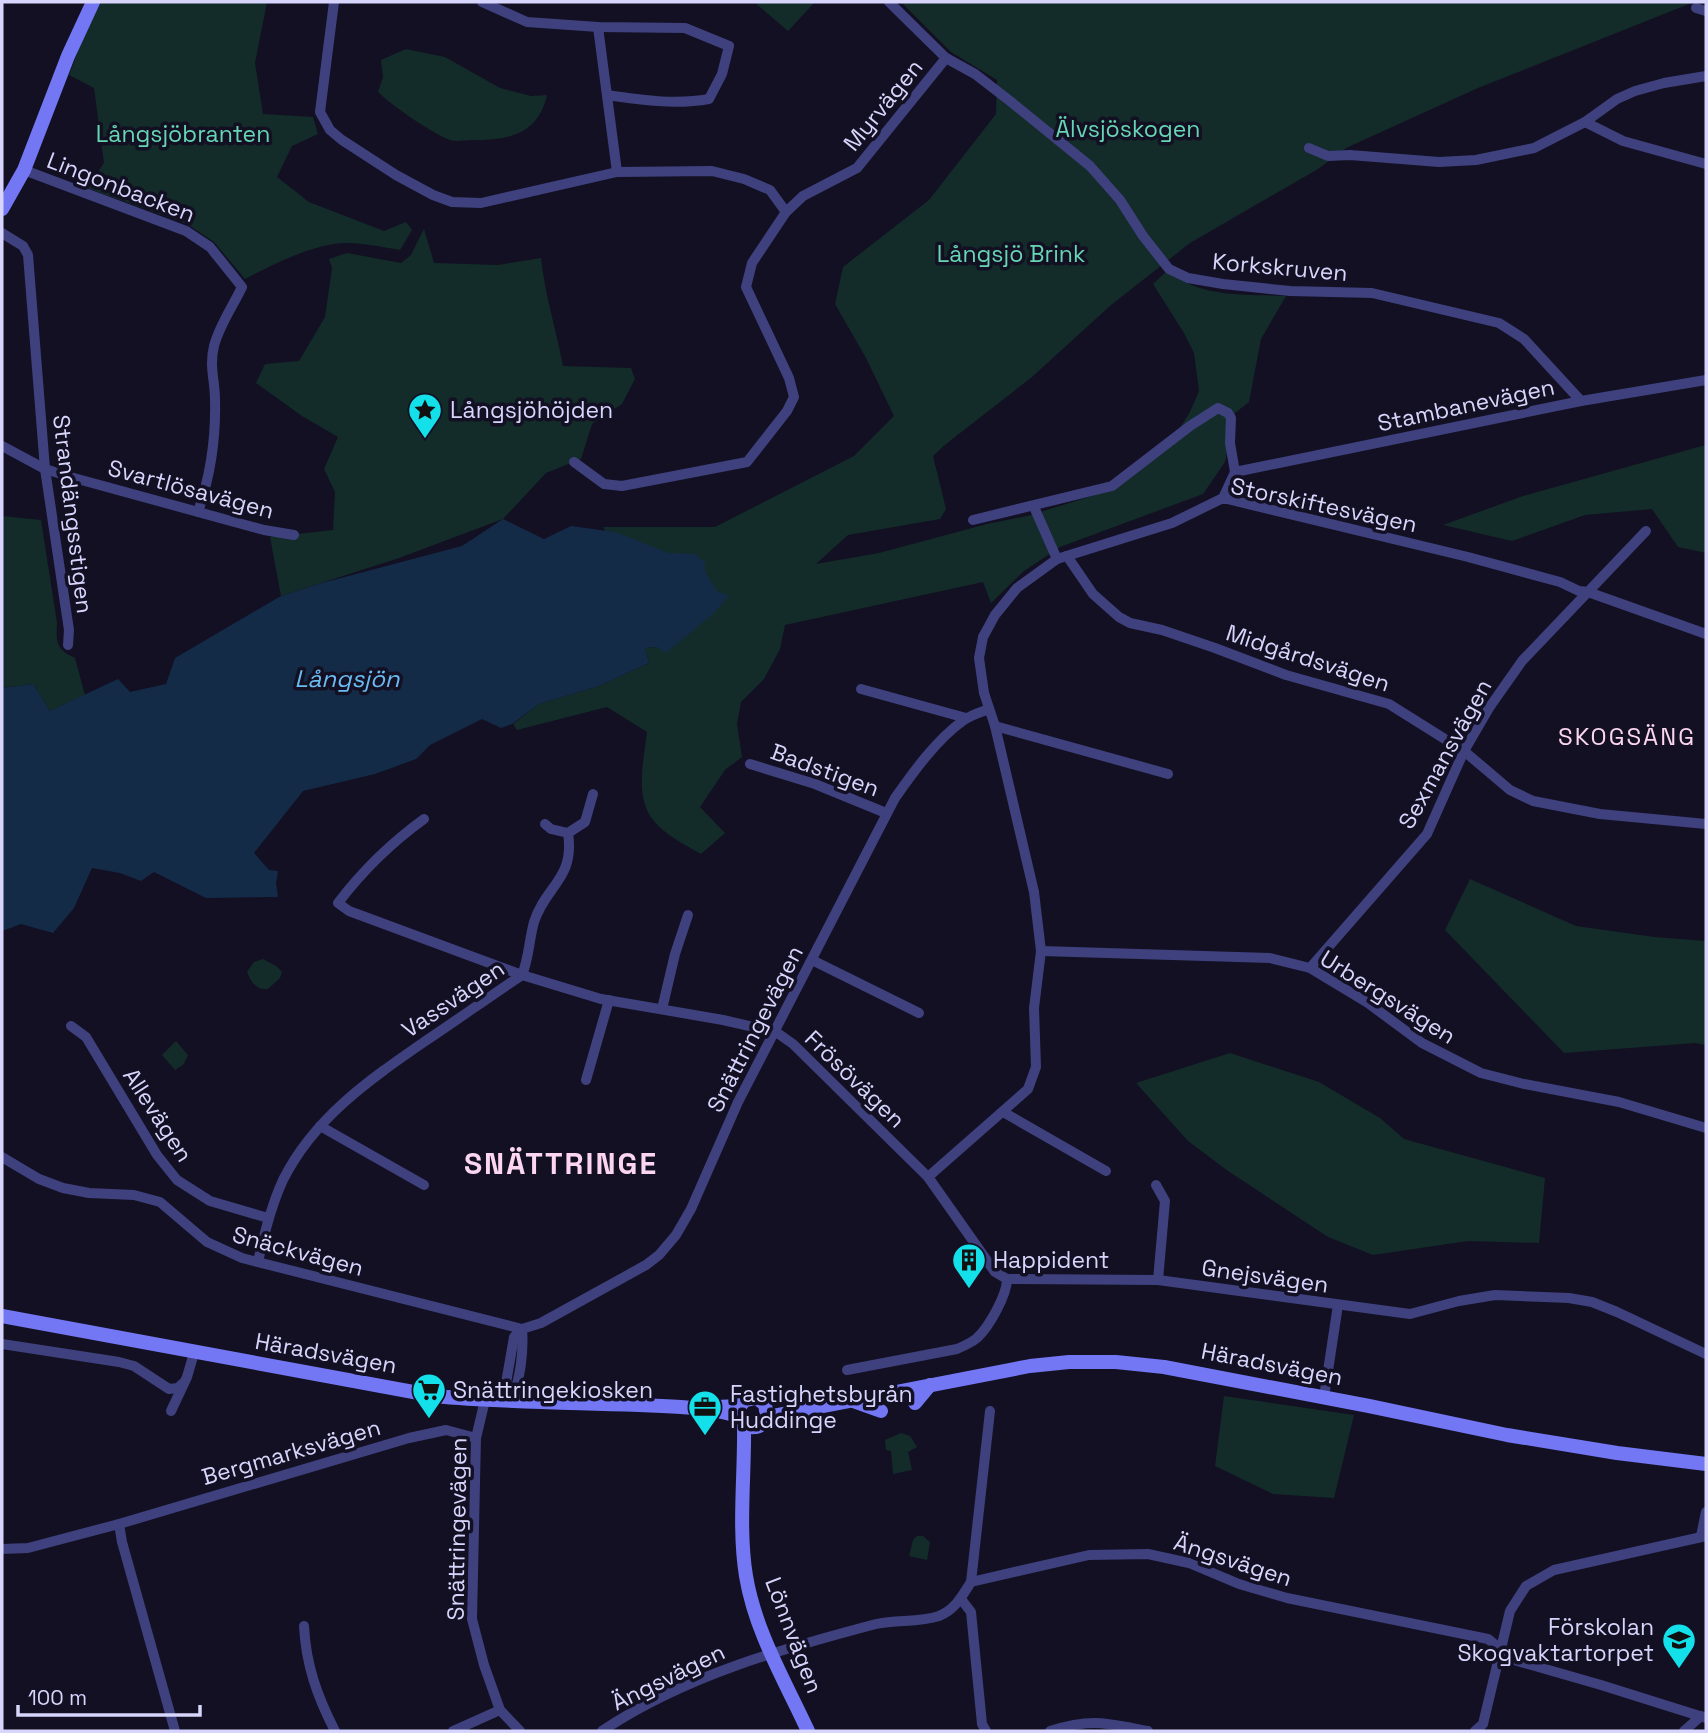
<svg xmlns="http://www.w3.org/2000/svg" width="1708" height="1733" font-family="'Space Grotesk',sans-serif">
<style>
.green{fill:#132c2a}
.water{fill:#142b48}
.lines{fill:none;stroke-linecap:round;stroke-linejoin:round}
.street{stroke:#3f407e;stroke-width:10}
.secondary{stroke:#7377f4;stroke-width:14}
.labels{text-anchor:middle;stroke-width:7;stroke-linejoin:round;paint-order:stroke}
.street-label{font-size:23px;fill:#d7d5fc;stroke:#121022}
.park-label{font-size:23px;fill:#66d6b4;stroke:#121022}
.poi-label{font-size:23px;fill:#d7d5fc;stroke:#121022;text-anchor:start}
.water-label{font-size:24px;font-style:italic;fill:#6bbbf3;stroke:#121022}
.neighbourhood-label{font-size:24px;letter-spacing:2px;fill:#fcd6f0;stroke:#121022}
.district-label{font-size:30px;font-weight:bold;letter-spacing:2px;fill:#fcd6f0;stroke:#121022}
</style>
<rect width="100%" height="100%" fill="#121022"/>
<!-- green -->
<g class="green">
<path d="M97 2H267L255 63 263 114 313 117 318 134 292 146 277 177 309 202 384 231 406 222 412 230 400 250C383 247 364 243 346 243 315 243 272 265 245 279L214 242 187 224 87 188 104 163 94 88 69 75Z"/>
<path d="M754 2H815L788 31Z"/>
<path d="M901 2H1694L1478 88 1346 148 1318 169 1190 243 1111 305 1032 377 946 444 933 456 946 509 940 519 848 535 816 564 879 553 987 524 1027 516 1115 489 1173 439 1190 412 1199 391 1194 353 1184 333 1153 284 1169 269C1195 299 1250 294 1286 296L1261 339 1249 402 1235 413 1225 462 1203 494 1060 547 1024 571 991 603 983 582 785 625 780 649 764 679 741 702 737 724 742 757 725 770 700 807 725 833 701 854C684 844 659 832 649 814 636 790 644 758 647 732L607 707 517 730 513 724 539 704 599 686 649 663 645 648 657 647 648 596 603 527H715L854 456 894 416 866 358 835 304 843 267 929 200 996 114 997 80 951 52Z"/>
<path d="M406 49 445 57 500 88 531 96 547 95C538 135 509 140 472 140 466 140 456 142 450 140 433 134 391 105 378 92L383 77 381 60Z"/>
<path d="M424 229 434 263 498 265 541 258C545 295 556 329 563 366L631 368 635 379 622 404 592 424 581 459 546 473 503 519 399 558 281 596 270 537 333 530 335 492 324 469 338 437 302 416 256 383 265 364 299 361 325 317 332 268 329 259 347 253 401 263 411 255Z"/>
<path d="M1702 446H1706V553L1678 547 1652 509 1585 515 1512 541 1443 525 1523 496Z"/>
<path d="M2 516 41 520 57 623C56 643 56 649 75 658L85 695 50 711 33 684 2 688Z"/>
<path d="M1470 879 1576 926 1654 937 1706 941V1045L1695 1043 1564 1053 1445 930Z"/>
<path d="M263 959 276 966 282 972 280 978 268 989C256 990 251 982 247 972L254 962Z"/>
<path d="M176 1041 188 1055 183 1065 175 1070 162 1055Z"/>
<path d="M1230 1053 1319 1082 1380 1118 1404 1139 1545 1178 1539 1243 1468 1241 1373 1255 1328 1237 1228 1171 1188 1141 1136 1083Z"/>
<path d="M1224 1396 1354 1415 1334 1498 1273 1494 1215 1466Z"/>
<path d="M901 1433 910 1436 917 1447 908 1452 912 1470 893 1474 891 1451 886 1450 885 1440Z"/>
<path d="M917 1536H923L930 1542 927 1560 909 1556 913 1540Z"/>
</g>
<!-- water -->
<path class="water" d="M503 519 544 539 571 526 615 532 669 553 696 554 705 563V572L717 591 729 596 713 614 666 653 657 647 645 648 649 663 599 686 539 704 512 724 501 728 482 719 430 745 416 759 375 774 303 791 254 853 269 870 278 871 276 883 278 897 206 898 154 872 141 881 120 873 92 868 74 908 53 933 21 924 2 931V688L33 684 50 711 118 679 130 692 166 684 175 658 281 596 322 583 462 546Z"/>
<g class="lines">
<!-- street -->
<g class="street">
<path d="M334 2 320 112 330 130 342 140 396 175 433 195 452 202 481 203 617 172 712 171 744 179 770 190 786 212"/>
<path d="M482 2 527 22 598 27 685 28 729 46 722 74 709 99C675 105 641 100 607 95"/>
<path d="M889 2 946 58 975 74 1010 101 1090 166 1120 200 1143 236 1169 269 1188 278 1223 284 1290 291 1372 293 1499 323 1524 339 1581 401"/>
<path d="M1696 8 1706 11"/>
<path d="M598 27 617 172"/>
<path d="M1585 122 1623 141 1706 164"/>
<path d="M1309 148 1328 156 1350 155 1439 162 1476 160 1534 148 1585 122 1617 99 1635 91 1664 83 1706 76"/>
<path d="M24 170 186 231 210 247 242 287C233 306 219 326 214 346 209 367 215 380 215 400 216 438 210 477 198 512"/>
<path d="M2 233 23 246 28 255 45 469 69 630 68 645"/>
<path d="M2 446 45 469 74 478 264 530 294 535"/>
<path d="M574 462 604 484 622 486 747 462 787 411 794 397 789 378 746 287 752 263 786 212 803 196 857 168 946 58"/>
<path d="M1235 472 1581 401 1706 380"/>
<path d="M1034 507 1057 559"/>
<path d="M973 520 1112 486 1190 426 1218 408 1228 413 1231 418 1230 443 1235 472 1223 498"/>
<path d="M1067 556 1093 594 1119 617 1130 623 1162 630 1215 648 1286 675 1389 704 1464 751 1510 790 1533 801 1600 814 1706 824"/>
<path d="M861 689 966 718"/>
<path d="M995 726 1168 774"/>
<path d="M750 764 815 784 886 813"/>
<path d="M424 819C391 843 363 870 338 903L349 911 522 975 601 999 723 1020 776 1032 793 1044 928 1177 995 1272 1007 1279 1158 1280 1410 1314 1459 1301 1495 1295 1569 1298 1592 1302 1617 1312 1706 1354"/>
<path d="M545 824 551 829 568 833"/>
<path d="M1041 951 1270 958 1310 968 1368 1003 1422 1043 1481 1073 1524 1084 1619 1102 1706 1128"/>
<path d="M812 960 919 1013"/>
<path d="M1310 968 1427 834 1464 751 1489 708 1522 661 1646 531"/>
<path d="M662 1009 675 954 688 915"/>
<path d="M71 1026 86 1037 157 1155 177 1180 210 1201 268 1218"/>
<path d="M586 1080 609 1000"/>
<path d="M1003 1112 1106 1171"/>
<path d="M320 1126 424 1185"/>
<path d="M2 1157 39 1179 63 1188 89 1193 134 1195 160 1202 207 1242 242 1258 522 1329"/>
<path d="M928 1177 1028 1089 1036 1067 1034 1008 1041 951 1034 892 995 726 984 693 979 658 983 637 995 615 1017 588 1057 559 1172 523 1223 498 1468 557 1560 582 1579 591 1588 592 1706 634"/>
<path d="M1156 1185 1165 1201 1158 1280"/>
<path d="M258 1262C264 1234 271 1206 283 1180 314 1118 369 1080 424 1042 457 1020 489 997 522 975 529 958 529 940 534 922 546 885 575 879 568 833L585 822 593 794"/>
<path d="M2 1344 119 1362 134 1366 169 1389 178 1388 182 1384"/>
<path d="M847 1370 957 1349C964 1346 971 1343 977 1338 989 1327 1007 1295 1007 1279"/>
<path d="M1324 1397 1338 1305"/>
<path d="M485 1400 476 1438 472 1619 484 1665 500 1710 520 1731"/>
<path d="M503 1400 514 1337 522 1329 541 1323 646 1265 659 1255 676 1235 691 1209 738 1102 895 798C914 771 937 739 964 720 971 715 981 712 989 709"/>
<path d="M512 1400C520 1379 524 1352 522 1329"/>
<path d="M171 1411 187 1377 194 1353"/>
<path d="M119 1524 122 1542 175 1731"/>
<path d="M1701 1536 1706 1512"/>
<path d="M2 1549 28 1548 119 1524 409 1438 446 1430 476 1438"/>
<path d="M971 1582 990 1411"/>
<path d="M961 1599 971 1612 982 1724 986 1731"/>
<path d="M304 1626C306 1665 317 1696 335 1731"/>
<path d="M453 1731 500 1710"/>
<path d="M602 1731C684 1676 781 1649 876 1624 897 1619 918 1623 939 1616 955 1610 962 1596 971 1582L1089 1555 1148 1554 1189 1563 1239 1584 1287 1598 1488 1639 1514 1660 1601 1685 1706 1718"/>
<path d="M1050 1731C1092 1718 1105 1723 1148 1731"/>
<path d="M1475 1731 1483 1724 1510 1611 1526 1586 1554 1570 1706 1536"/>
<path d="M1684 1731 1701 1716"/>
</g>
<!-- secondary -->
<g class="secondary">
<path d="M2 209 24 170 68 56 93 2"/>
<path d="M2 1316 435 1396C516 1404 599 1402 681 1407 694 1408 728 1410 739 1418 745 1422 746 1429 756 1427 762 1426 765 1422 767 1417L1030 1366 1069 1362H1116L1164 1367 1369 1406 1507 1435 1617 1453 1706 1464"/>
<path d="M853 1401 881 1411"/>
<path d="M915 1403 930 1385"/>
<path d="M716 1407 740 1406 745 1400 756 1398 765 1404 767 1417"/>
<path d="M744 1424C745 1474 738 1527 746 1576 755 1631 785 1681 808 1731"/>
</g>
</g>
<!-- icons -->
<defs>
<g id="sight-pin" transform="scale(1.75)"><path d="M0 17L-7.5 6A9.5 9.5 0 1 1 7.5 6Z" fill="#13e0e9" stroke="#121022"/><path d="M0-6L1.8-2.2L6-1.7L2.9 1.2L3.7 5.4L0 3.3L-3.7 5.4L-2.9 1.2L-6-1.7L-1.8-2.2Z" fill="#111"/></g>
<g id="building-pin" transform="scale(1.75)"><path d="M0 17L-7.5 6A9.5 9.5 0 1 1 7.5 6Z" fill="#13e0e9" stroke="#121022"/><path d="M-4-6H4V6H1V3H-1V6H-4ZM-2.5-4.3h1.7v1.8h-1.7ZM.8-4.3h1.7v1.8H.8ZM-2.5-1h1.7V.8h-1.7ZM.8-1h1.7V.8H.8Z" fill="#111"/></g>
<g id="supermarket-pin" transform="scale(1.75)"><path d="M0 17L-7.5 6A9.5 9.5 0 1 1 7.5 6Z" fill="#13e0e9" stroke="#121022"/><path d="M-6-5.5h2.5l.6 2H6L4.5 2H-2.5L-4.4-4H-6ZM-1.5 3.2a1.3 1.3 0 1 0 .1 0ZM3 3.2a1.3 1.3 0 1 0 .1 0Z" fill="#111"/></g>
<g id="office-pin" transform="scale(1.75)"><path d="M0 17L-7.5 6A9.5 9.5 0 1 1 7.5 6Z" fill="#13e0e9" stroke="#121022"/><path d="M-6-3h4V-5.5h4V-3h4V5H-6ZM-1-4.5V-3h2v-1.5ZM-6 0V1H6V0Z" fill="#111"/></g>
<g id="school-pin" transform="scale(1.75)"><path d="M0 17L-7.5 6A9.5 9.5 0 1 1 7.5 6Z" fill="#13e0e9" stroke="#121022"/><path d="M0-5L7-2L0 1L-7-2ZM-4 1L0 2.5L4 1V4Q0 6-4 4Z" fill="#111"/></g>
</defs>
<g fill-rule="evenodd">
<use href="#sight-pin" x="425" y="410"/>
<use href="#building-pin" x="969" y="1260"/>
<use href="#supermarket-pin" x="429" y="1390"/>
<use href="#office-pin" x="705" y="1407"/>
<use href="#school-pin" x="1679" y="1640"/>
</g>
<g class="labels">
<!-- street labels -->
<g class="street-label">
<text transform="translate(883 105) rotate(-51)" y="8">Myrvägen</text>
<text transform="translate(121 187) rotate(21)" y="8">Lingonbacken</text>
<text transform="translate(1280 267) rotate(5)" y="8">Korkskruven</text>
<text transform="translate(1466 405) rotate(-12)" y="8">Stambanevägen</text>
<text transform="translate(191 489) rotate(15)" y="8">Svartlösavägen</text>
<text transform="translate(1324 505) rotate(12)" y="8">Storskiftesvägen</text>
<text transform="translate(73 514) rotate(83)" y="8">Strandängsstigen</text>
<text transform="translate(1308 658) rotate(18)" y="8">Midgårdsvägen</text>
<text transform="translate(1445 754) rotate(-61)" y="8">Sexmansvägen</text>
<text transform="translate(825 770) rotate(20)" y="8">Badstigen</text>
<text transform="translate(1388 997) rotate(32)" y="8">Urbergsvägen</text>
<text transform="translate(453 999) rotate(-34)" y="8">Vassvägen</text>
<text transform="translate(755 1029) rotate(-63)" y="8">Snättringevägen</text>
<text transform="translate(855 1079) rotate(44)" y="8">Frösövägen</text>
<text transform="translate(158 1115) rotate(57)" y="8">Allevägen</text>
<text transform="translate(298 1251) rotate(15)" y="8">Snäckvägen</text>
<text transform="translate(1265 1276) rotate(8)" y="8">Gnejsvägen</text>
<text transform="translate(326 1353) rotate(10)" y="8">Häradsvägen</text>
<text transform="translate(1272 1364) rotate(11)" y="8">Häradsvägen</text>
<text transform="translate(291 1452) rotate(-16)" y="8">Bergmarksvägen</text>
<text transform="translate(457 1529) rotate(-89)" y="8">Snättringevägen</text>
<text transform="translate(1233 1560) rotate(18)" y="8">Ängsvägen</text>
<text transform="translate(794 1635) rotate(69)" y="8">Lönnvägen</text>
<text transform="translate(668 1677) rotate(-26)" y="8">Ängsvägen</text>
</g>
<!-- park labels -->
<g class="park-label">
<text x="1128" y="137">Älvsjöskogen</text>
<text x="183" y="142">Långsjöbranten</text>
<text x="1011" y="262">Långsjö Brink</text>
</g>
<!-- poi labels -->
<g class="poi-label">
<text x="450" y="418">Långsjöhöjden</text>
<text x="993" y="1268">Happident</text>
<text x="453" y="1398">Snättringekiosken</text>
<text x="730" y="1402">Fastighetsbyrån<tspan x="730" dy="26">Huddinge</tspan></text>
<text x="1654" y="1635" text-anchor="end">Förskolan<tspan x="1654" dy="26">Skogvaktartorpet</tspan></text>
</g>
<!-- water labels -->
<g class="water-label">
<text x="347" y="687">Långsjön</text>
</g>
<!-- neighbourhood labels -->
<g class="neighbourhood-label">
<text x="1627" y="745">SKOGSÄNG</text>
</g>
<!-- district labels -->
<g class="district-label">
<text x="561" y="1174">SNÄTTRINGE</text>
</g>
</g>
<!-- border -->
<rect width="1708" height="1733" fill="none" stroke="#d7d5fc" stroke-width="7"/>
<!-- scale -->
<path d="M18 1705v10h182v-10" fill="none" stroke="#d7d5fc" stroke-width="3.5"/>
<text x="28" y="1705" font-size="21" fill="#d7d5fc" stroke="#121022" stroke-width="5" paint-order="stroke">100 m</text>
</svg>
